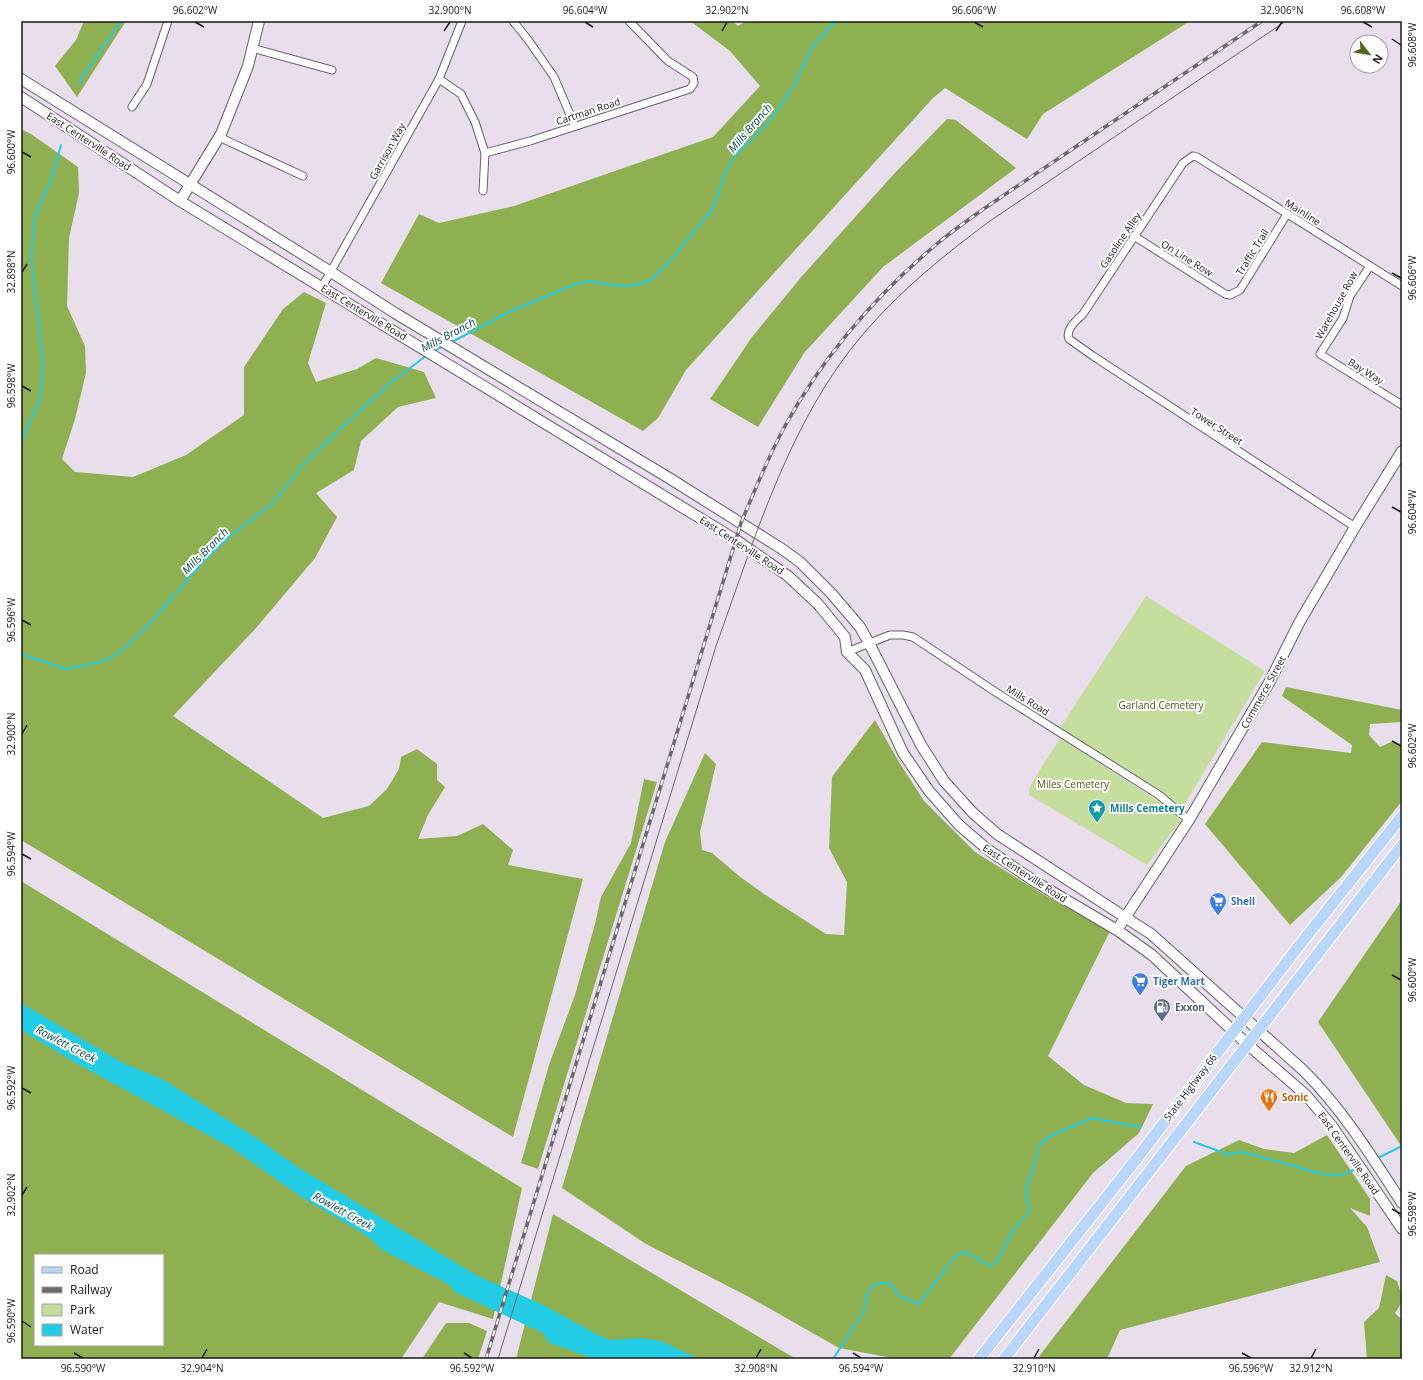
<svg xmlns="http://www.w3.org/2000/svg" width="1423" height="1380" font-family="'Open Sans',sans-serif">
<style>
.green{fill:#c5de9e}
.forest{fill:#8fb050;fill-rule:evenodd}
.water{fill:#22cce5}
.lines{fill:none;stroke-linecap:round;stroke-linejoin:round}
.stream{stroke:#22cce5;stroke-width:2}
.street-casing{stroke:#69606c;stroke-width:9}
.secondary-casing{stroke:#69606c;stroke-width:12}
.primary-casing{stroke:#fff;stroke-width:13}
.street{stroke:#fff;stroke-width:7}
.secondary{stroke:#fff;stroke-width:10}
.primary{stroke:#b9d6fd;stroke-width:11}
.tram{stroke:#6d676f;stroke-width:1}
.rail-casing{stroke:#6d676f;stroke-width:3.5}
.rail{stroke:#fff;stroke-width:2;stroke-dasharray:6;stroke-linecap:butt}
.ticks{fill:none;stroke:#1b171c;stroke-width:1.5}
.labels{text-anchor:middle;stroke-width:4;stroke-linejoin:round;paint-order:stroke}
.street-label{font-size:10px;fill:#1b171c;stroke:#fff}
.park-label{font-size:10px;fill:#495f1c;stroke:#fff}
.culture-label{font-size:10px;font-weight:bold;fill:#0d838f;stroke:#fff;text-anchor:start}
.shop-label{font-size:10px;font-weight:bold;fill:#366cbe;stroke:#fff;text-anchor:start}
.service-label{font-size:10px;font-weight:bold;fill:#4e5e75;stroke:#fff;text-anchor:start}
.food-label{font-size:10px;font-weight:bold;fill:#c56008;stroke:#fff;text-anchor:start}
.water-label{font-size:11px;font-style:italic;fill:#004650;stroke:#fff}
.neatline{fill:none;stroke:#1b171c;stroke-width:1.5}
.ticks-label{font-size:10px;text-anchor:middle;fill:#1b171c}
</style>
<rect width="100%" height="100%" fill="#e8deec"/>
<!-- green -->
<g class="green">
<path d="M1146 596 1265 671 1183 807 1060 728Z"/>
<path d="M1060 738 1164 805 1176 814 1180 821 1147 865 1029 795 1030 786Z"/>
</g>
<!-- forest -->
<g class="forest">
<path d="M84 21H126L77 97 55 66 76 40Z"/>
<path d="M690 21H732L738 26 746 21H1190L1043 114 1027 139 945 88 933 98 686 370 658 418 643 431 381 283 419 214 439 223 514 206 713 137 760 86 730 51Z"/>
<path d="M947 119 956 120 1016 168 883 267 804 353 758 427 710 399 752 337 803 275 893 175Z"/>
<path d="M21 129 31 134 78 167 79 193 69 238 67 306 85 346 86 373 75 419 62 459 75 472 133 477 186 455 244 415V367L283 309 304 292 326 303 308 363 316 382 357 369 376 358 424 372 436 398 398 407 361 441 354 470 316 493 337 517 315 558 256 628 173 716 323 818 369 806 387 789 399 769 401 757 417 749 437 764V780L445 787 428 815 418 839 457 836 483 824 513 850 508 865 583 879 513 1137 21 840Z"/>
<path d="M1286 687 1402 710V722L1370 724 1369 735 1380 747 1391 742 1402 744V801L1341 877 1290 925 1205 824 1262 742 1351 753 1352 745 1282 696Z"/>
<path d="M875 720 899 762 924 801 975 852 1041 893 1110 931 1048 1056 1084 1085 1126 1103 1153 1104 1139 1133 1093 1173 949 1359H890L887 1357 839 1348 749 1297 646 1244 562 1188 665 842 705 753 716 764 700 832 702 850 712 853 739 876 764 894 826 934 844 935 847 882 829 848 832 777Z"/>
<path d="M644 779 657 782 538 1169 521 1163 549 1065 575 995 595 924 601 897 631 843Z"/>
<path d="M21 881 522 1188 493 1319 439 1302 401 1359H21ZM35 1255H163V1345H35Z"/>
<path d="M1402 900V1147L1318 1022Z"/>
<path d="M1327 1135 1370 1199V1216L1350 1208 1367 1227 1380 1262 1120 1330 1107 1359H1037L1186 1166 1239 1140 1264 1149 1294 1153Z"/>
<path d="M553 1214 796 1359H516Z"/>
<path d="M1386 1275 1397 1281C1402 1297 1405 1299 1395 1313L1402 1320V1359H1367L1364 1322 1379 1308Z"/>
<path d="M446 1323H469L487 1331 478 1359H422Z"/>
</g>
<!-- water -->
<path class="water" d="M21 1003 125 1064 162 1079 258 1139 296 1166 476 1275 543 1305 600 1336 610 1340 641 1338 661 1341 695 1357 702 1359H594L548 1342 543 1333 455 1292 448 1284 384 1251 364 1234 303 1198 230 1147 74 1062 21 1030Z"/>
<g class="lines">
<!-- stream -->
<g class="stream">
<path d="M80 84 82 77 121 21"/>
<path d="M450 343 509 312 573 285 589 281 610 285 633 286 651 280 671 260 711 211 719 193 725 172 737 153 767 124 794 86 811 48 831 26 838 21"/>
<path d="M433 352 443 346"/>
<path d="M21 443 40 398 43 364 31 256 35 215 50 183 61 145"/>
<path d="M21 654 67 669 105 661 124 649 151 622 201 564 230 536 272 504 302 466 345 424 393 381 427 355"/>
<path d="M1194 1142 1227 1154 1243 1152 1322 1174 1341 1175 1356 1169"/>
<path d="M1376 1159 1402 1146"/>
<path d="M833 1359 864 1311 868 1292 872 1286 882 1283H889L901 1297 919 1304 956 1255 966 1252 990 1266 997 1261 1013 1231 1029 1211 1026 1191 1040 1145 1048 1137 1092 1118 1141 1127"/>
</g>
<!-- street casing -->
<g class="street-casing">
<g id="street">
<path d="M513 21 529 41 554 77 575 126"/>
<path d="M252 48 332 70"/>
<path d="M439 79 461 94 475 122 485 153 483 191"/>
<path d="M132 107 147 84 168 21"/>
<path d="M219 137 303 176"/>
<path d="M485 153 530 141 690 89 694 83 693 77 668 61 629 21"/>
<path d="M1134 236 1225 294 1230 295 1240 290 1287 214"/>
<path d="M1370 266 1350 296 1343 318 1320 354 1402 405"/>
<path d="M322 287 439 79 462 21"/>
<path d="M1355 527 1093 356 1069 339C1065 329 1077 320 1083 314L1183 163 1193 156 1197 157 1402 286"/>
<path d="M847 652 890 635H903L913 637 994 691 1159 795 1189 820"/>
</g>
</g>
<!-- secondary casing -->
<g class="secondary-casing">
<g id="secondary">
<path d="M21 79 331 272 395 313 669 478 782 549 800 562 831 593 860 627 869 643 921 745 944 781 973 813 997 834 1151 934 1304 1071C1343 1110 1372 1157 1402 1203"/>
<path d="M21 97 180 201 736 540 788 576 818 604 845 637 847 652 865 670 903 753 929 791 959 825 987 849 1034 881 1117 930 1152 955 1247 1044 1306 1095 1332 1126 1402 1229"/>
<path d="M180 201 221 134 248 66 259 21"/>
<path d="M1117 930 1189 820 1270 681 1299 623 1355 527 1402 451"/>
</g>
</g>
<!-- primary casing -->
<g class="primary-casing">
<g id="primary">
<path d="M979 1359 1138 1157 1298 947 1402 816"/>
<path d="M1004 1359C1136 1188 1268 1016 1402 845"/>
</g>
</g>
<!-- street -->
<use href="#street" class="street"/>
<!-- secondary -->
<use href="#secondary" class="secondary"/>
<!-- primary -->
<use href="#primary" class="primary"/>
<!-- tram -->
<path class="tram" d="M498 1359 716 646C754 541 789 420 864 333 901 290 944 255 990 221L1286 21"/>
<!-- rail casing -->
<g class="rail-casing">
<path id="rail" d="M486 1359 741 523C755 490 768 457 785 426 824 355 877 294 938 243 952 231 967 221 982 210L1262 21"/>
</g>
<!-- rail -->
<use href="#rail" class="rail"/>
</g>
<!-- ticks -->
<path class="ticks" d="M195 22 204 27M585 22 593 27M974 22 983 27M1363 22 1372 27M444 31 450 22M722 31 727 22M1276 31 1282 22M1392 39 1401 45M22 152 31 157M22 272 27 264M1392 273 1401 278M22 386 31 391M1392 507 1401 512M22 620 31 625M22 734 27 725M1392 741 1401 746M22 854 31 859M1392 975 1401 980M22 1088 31 1093M22 1195 27 1187M1392 1209 1401 1214M22 1321 31 1327M74 1353 83 1358M464 1353 472 1358M853 1353 861 1358M1242 1353 1251 1358M202 1358 207 1349M756 1358 761 1349M1034 1358 1039 1349M1311 1358 1316 1349"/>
<!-- icons -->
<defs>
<g id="sight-pin" transform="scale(0.9)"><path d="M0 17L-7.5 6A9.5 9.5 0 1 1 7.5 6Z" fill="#0f9aa8" stroke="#fff"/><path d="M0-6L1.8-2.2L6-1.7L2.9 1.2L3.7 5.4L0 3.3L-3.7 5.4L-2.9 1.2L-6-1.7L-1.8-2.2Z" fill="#fff"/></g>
<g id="supermarket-pin" transform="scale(0.9)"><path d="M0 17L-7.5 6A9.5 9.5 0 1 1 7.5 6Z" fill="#3f7fe0" stroke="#fff"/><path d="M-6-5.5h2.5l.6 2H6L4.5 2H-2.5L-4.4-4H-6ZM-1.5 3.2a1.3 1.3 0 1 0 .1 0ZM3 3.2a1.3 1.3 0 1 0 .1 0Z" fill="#fff"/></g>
<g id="fuel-pin" transform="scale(0.9)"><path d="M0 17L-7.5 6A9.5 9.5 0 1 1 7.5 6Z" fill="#5c6f8a" stroke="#fff"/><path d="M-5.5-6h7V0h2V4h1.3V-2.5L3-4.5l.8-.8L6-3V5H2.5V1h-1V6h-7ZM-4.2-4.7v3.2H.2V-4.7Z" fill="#fff"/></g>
<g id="restaurant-pin" transform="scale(0.9)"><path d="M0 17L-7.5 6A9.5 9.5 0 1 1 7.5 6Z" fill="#e8710a" stroke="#fff"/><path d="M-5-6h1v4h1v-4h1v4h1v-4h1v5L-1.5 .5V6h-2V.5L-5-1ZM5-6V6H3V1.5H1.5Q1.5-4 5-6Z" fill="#fff"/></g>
</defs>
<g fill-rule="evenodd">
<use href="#sight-pin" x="1097" y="808"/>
<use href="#supermarket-pin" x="1218" y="901"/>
<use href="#supermarket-pin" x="1140" y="981"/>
<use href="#fuel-pin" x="1162" y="1007"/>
<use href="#restaurant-pin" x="1269" y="1097"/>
</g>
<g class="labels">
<!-- street labels -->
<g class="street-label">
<text transform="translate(588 111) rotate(-18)" y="4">Cartman Road</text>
<text transform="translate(89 141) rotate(33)" y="4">East Centerville Road</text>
<text transform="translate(387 151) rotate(-61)" y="4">Garrison Way</text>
<text transform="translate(1303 212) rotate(32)" y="4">Mainline</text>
<text transform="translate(1120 240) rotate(-56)" y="4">Gasoline Alley</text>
<text transform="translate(1252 252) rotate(-58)" y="4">Traffic Trail</text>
<text transform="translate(1187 258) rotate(32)" y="4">On Line Row</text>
<text transform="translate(1336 305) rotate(-61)" y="4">Warehouse Row</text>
<text transform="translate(364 312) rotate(31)" y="4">East Centerville Road</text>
<text transform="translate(1366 371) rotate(32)" y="4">Bay Way</text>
<text transform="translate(1217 426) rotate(33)" y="4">Tower Street</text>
<text transform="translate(742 545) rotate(33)" y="4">East Centerville Road</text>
<text transform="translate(1263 692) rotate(-61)" y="4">Commerce Street</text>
<text transform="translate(1028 700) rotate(32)" y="4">Mills Road</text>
<text transform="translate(1025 873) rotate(33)" y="4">East Centerville Road</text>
<text transform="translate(1190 1087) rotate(-53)" y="4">State Highway 66</text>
<text transform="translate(1349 1153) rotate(55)" y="4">East Centerville Road</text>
</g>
<!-- park labels -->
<g class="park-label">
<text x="1161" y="709">Garland Cemetery</text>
<text x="1073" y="788">Miles Cemetery</text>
</g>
<!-- culture labels -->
<g class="culture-label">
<text x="1110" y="812">Mills Cemetery</text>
</g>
<!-- shop labels -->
<g class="shop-label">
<text x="1231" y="905">Shell</text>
<text x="1153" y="985">Tiger Mart</text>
</g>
<!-- service labels -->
<g class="service-label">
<text x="1175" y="1011">Exxon</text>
</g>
<!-- food labels -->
<g class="food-label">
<text x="1282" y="1101">Sonic</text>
</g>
<!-- water labels -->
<g class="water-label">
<text transform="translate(750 128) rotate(-49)" y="4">Mills Branch</text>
<text transform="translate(448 335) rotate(-28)" y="4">Mills Branch</text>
<text transform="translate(205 551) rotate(-45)" y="4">Mills Branch</text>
<text transform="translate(66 1044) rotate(28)" y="4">Rowlett Creek</text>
<text transform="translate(343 1211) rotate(29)" y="4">Rowlett Creek</text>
</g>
</g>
<!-- border -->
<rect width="1423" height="1380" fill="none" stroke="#ffffff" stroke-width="44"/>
<!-- legend -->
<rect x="34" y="1254" width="130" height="92" fill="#ffffff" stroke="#a4a2a4"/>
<rect x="42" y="1267" width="20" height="6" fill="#b9d6fd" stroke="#a4a2a4"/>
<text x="70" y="1274" font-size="12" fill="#1b171c">Road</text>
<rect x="42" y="1287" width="20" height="6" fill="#6d676f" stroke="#a4a2a4"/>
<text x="70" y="1294" font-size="12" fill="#1b171c">Railway</text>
<rect x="42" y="1304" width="20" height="12" fill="#c5de9e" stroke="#a4a2a4"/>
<text x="70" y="1314" font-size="12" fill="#1b171c">Park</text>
<rect x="42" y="1324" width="20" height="12" fill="#22cce5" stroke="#a4a2a4"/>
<text x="70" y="1334" font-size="12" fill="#1b171c">Water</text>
<!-- north arrow -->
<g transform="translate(1369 54) rotate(121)"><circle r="19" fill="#ffffff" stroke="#a4a2a4"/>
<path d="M0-3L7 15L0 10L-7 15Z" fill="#516818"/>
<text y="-6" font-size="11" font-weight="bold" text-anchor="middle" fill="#1b171c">N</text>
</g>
<rect x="22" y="22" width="1379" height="1336" class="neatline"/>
<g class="ticks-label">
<text x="195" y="14">96.602°W</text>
<text x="450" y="14">32.900°N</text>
<text x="585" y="14">96.604°W</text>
<text x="727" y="14">32.902°N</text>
<text x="974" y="14">96.606°W</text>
<text x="1282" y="14">32.906°N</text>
<text x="1363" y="14">96.608°W</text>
<text transform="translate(1412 45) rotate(-90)" y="4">96.608°W</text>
<text transform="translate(11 152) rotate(-90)" y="4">96.600°W</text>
<text transform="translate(11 272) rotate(-90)" y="4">32.898°N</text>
<text transform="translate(1412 278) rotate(-90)" y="4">96.606°W</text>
<text transform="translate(11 386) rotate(-90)" y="4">96.598°W</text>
<text transform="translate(1412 512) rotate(-90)" y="4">96.604°W</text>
<text transform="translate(11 620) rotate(-90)" y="4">96.596°W</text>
<text transform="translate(11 734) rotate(-90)" y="4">32.900°N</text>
<text transform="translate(1412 746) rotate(-90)" y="4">96.602°W</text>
<text transform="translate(11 854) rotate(-90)" y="4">96.594°W</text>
<text transform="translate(1412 980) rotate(-90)" y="4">96.600°W</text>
<text transform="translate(11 1088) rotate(-90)" y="4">96.592°W</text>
<text transform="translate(11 1195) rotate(-90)" y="4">32.902°N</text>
<text transform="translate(1412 1214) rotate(-90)" y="4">96.598°W</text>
<text transform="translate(11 1321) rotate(-90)" y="4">96.590°W</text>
<text x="83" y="1372">96.590°W</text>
<text x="202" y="1372">32.904°N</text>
<text x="472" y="1372">96.592°W</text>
<text x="756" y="1372">32.908°N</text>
<text x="861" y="1372">96.594°W</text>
<text x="1034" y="1372">32.910°N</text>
<text x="1251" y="1372">96.596°W</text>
<text x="1311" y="1372">32.912°N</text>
</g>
</svg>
